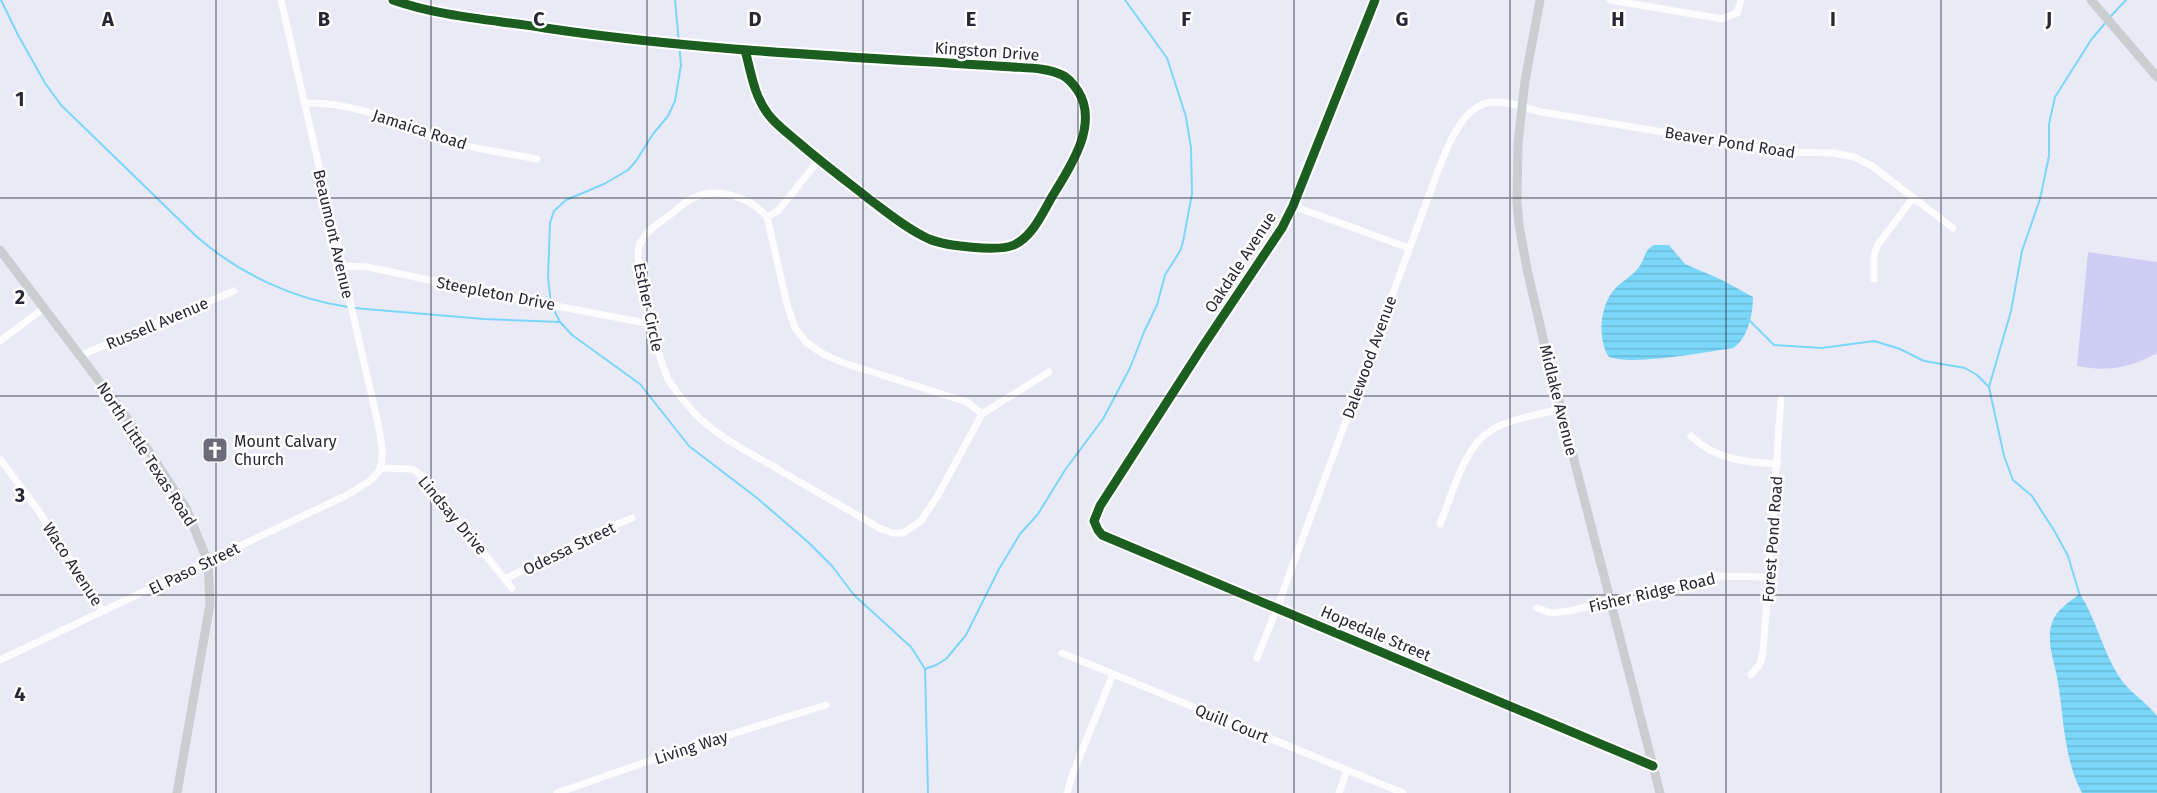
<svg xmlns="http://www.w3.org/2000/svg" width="2157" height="793" font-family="'Fira Sans',sans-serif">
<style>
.pitch{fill:#cecef5}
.water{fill:url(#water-rules)}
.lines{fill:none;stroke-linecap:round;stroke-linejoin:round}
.stream{stroke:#7ad7fa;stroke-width:2}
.street{stroke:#fcfcfe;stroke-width:7}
.secondary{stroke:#caced1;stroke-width:9}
.cycleway-casing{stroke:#fff;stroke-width:13}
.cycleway{stroke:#1b5e20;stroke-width:9}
.grid{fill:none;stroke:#272736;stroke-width:1.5;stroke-opacity:0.55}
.labels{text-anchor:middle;stroke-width:5;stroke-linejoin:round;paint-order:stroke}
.street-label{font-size:16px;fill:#272736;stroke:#fff}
.poi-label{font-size:16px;fill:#272736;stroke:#fff;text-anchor:start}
.grid-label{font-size:20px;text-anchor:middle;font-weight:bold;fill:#272736;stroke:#fff;stroke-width:5;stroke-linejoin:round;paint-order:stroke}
</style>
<defs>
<pattern id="water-rules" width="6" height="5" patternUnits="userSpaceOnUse" patternTransform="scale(1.5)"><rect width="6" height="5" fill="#7ad7fa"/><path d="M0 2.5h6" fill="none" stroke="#6ab9d7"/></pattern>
</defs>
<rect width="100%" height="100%" fill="#eaeaf6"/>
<!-- pitch -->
<path class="pitch" d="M2088 252 2157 262V353C2130 368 2107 372 2077 366Z"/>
<!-- water -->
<g class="water">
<path d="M1654 245H1669L1685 264 1720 279 1753 297C1753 313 1748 339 1733 348 1704 352 1634 366 1609 357 1597 340 1600 305 1614 290 1621 281 1632 277 1639 267 1645 259 1644 250 1654 245Z"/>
<path d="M2080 594C2096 619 2102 649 2118 675 2128 692 2146 701 2157 716V793H2082C2063 758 2064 714 2057 677 2054 661 2046 640 2052 623 2056 610 2069 602 2080 594Z"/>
</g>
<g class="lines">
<!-- stream -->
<g class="stream">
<path d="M1 0 18 35 45 83 61 105 197 237C240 274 293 299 348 307"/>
<path d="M675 0 681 65 675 101 668 116 653 134 636 161 628 170 604 184 566 200 554 211 550 223 548 277 551 304 560 322 572 335 640 384 689 446 757 498 808 542 832 566 854 595 911 647 925 669 928 793"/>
<path d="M2109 18 2126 0"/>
<path d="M354 308 484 319 560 322"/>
<path d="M1748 319 1774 345 1822 348 1874 341 1900 349 1924 361 1965 368 1977 375 1989 387"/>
<path d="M2080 596 2068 556 2055 532 2032 496 2013 480 2004 456 1989 387 2011 311 2022 251 2040 199 2049 156V124L2055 97 2091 40 2106 22"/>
<path d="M925 669 936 665 946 659 966 635 999 569 1020 534 1038 514 1065 470 1103 419 1130 368 1144 332 1157 305 1165 275 1180 251 1183 242 1192 194 1191 148 1186 117 1167 58 1125 0"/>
</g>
<!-- street -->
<g class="street">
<path d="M393 0C441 17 495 20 545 28 700 51 857 57 1013 67 1029 68 1048 68 1062 75 1069 78 1074 85 1078 91 1099 124 1071 166 1053 195 1043 212 1033 236 1014 245 998 252 946 246 929 239 907 229 888 213 869 199 845 180 821 162 798 142 788 133 776 125 768 114 754 96 751 72 745 50"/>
<path d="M1375 0 1293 206 1282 228 1203 346 1100 506 1094 521 1098 530 1102 535 1653 766"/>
<path d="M1610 0 1722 19 1737 13 1741 0"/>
<path d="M304 103C354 101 400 124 446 140 475 150 507 153 537 159"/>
<path d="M1293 206 1409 248"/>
<path d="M767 217 778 211 819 160"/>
<path d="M341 266 368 267 504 296 651 324"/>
<path d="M1874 279V256L1877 246 1913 198"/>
<path d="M0 341 44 308"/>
<path d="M81 355 234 291"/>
<path d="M982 414 967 402 844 363 823 354 807 343 795 328 787 304 767 217C750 197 717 186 693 198 683 203 675 211 667 217 657 224 643 234 639 246 633 265 659 359 668 379 674 389 682 399 690 408 711 433 743 449 771 465 808 487 845 508 881 529L893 533H903L921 521 938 495 982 414 1049 372"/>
<path d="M1691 436C1715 460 1746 462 1778 464"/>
<path d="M0 459 38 510 103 611"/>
<path d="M381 468 413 469 424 478 512 588"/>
<path d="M1440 524C1452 496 1463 448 1490 431 1510 418 1538 415 1561 409"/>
<path d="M505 579 598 532 632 518"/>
<path d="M1537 608 1551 613 1570 611 1712 576 1769 577"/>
<path d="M1062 653 1403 793"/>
<path d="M1257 658 1277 608 1428 198C1439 170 1456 105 1492 102 1509 101 1526 108 1542 112L1785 152 1834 153 1854 157 1872 166 1953 228"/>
<path d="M0 660 347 495C384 474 386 470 379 428L281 0"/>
<path d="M1751 675 1760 664 1763 653 1781 399"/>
<path d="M557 793 683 749 826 705"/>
<path d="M1067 793 1073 773 1113 674"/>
<path d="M1339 793 1347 770"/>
</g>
<!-- secondary -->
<g class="secondary">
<path d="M1540 0 1525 81 1518 143 1517 202 1519 225 1527 269 1546 351 1660 793"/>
<path d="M2091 0 2157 77"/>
<path d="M0 250 127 418 186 508 208 562 210 604 177 793"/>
</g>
<!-- cycleway casing -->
<g class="cycleway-casing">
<g id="cycleway">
<path d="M393 0C441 17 495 20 545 28 700 51 857 57 1013 67 1029 68 1048 68 1062 75 1069 78 1074 85 1078 91 1099 124 1071 166 1053 195 1043 212 1033 236 1014 245 998 252 946 246 929 239 907 229 888 213 869 199 845 180 821 162 798 142 788 133 776 125 768 114 754 96 751 72 745 50"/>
<path d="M1375 0 1293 206 1282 228 1203 346 1100 506 1094 521 1098 530 1102 535 1653 766"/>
</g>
</g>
<!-- cycleway -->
<use href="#cycleway" class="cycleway"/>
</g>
<!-- grid -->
<path class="grid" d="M216 0V793M431 0V793M647 0V793M863 0V793M1078 0V793M1294 0V793M1510 0V793M1726 0V793M1941 0V793M0 198H2157M0 396H2157M0 595H2157"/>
<!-- icons -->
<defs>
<g id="church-square" transform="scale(1.35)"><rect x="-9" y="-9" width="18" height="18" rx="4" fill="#6b6b79" stroke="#fff"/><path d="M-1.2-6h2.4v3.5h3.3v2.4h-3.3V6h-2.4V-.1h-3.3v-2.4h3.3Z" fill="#fff"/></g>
</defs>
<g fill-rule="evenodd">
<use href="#church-square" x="215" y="450"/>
</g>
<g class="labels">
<!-- street labels -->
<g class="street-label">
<text transform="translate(987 51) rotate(4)" y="6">Kingston Drive</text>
<text transform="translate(420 129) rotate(18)" y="6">Jamaica Road</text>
<text transform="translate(1730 142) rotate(9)" y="6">Beaver Pond Road</text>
<text transform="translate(334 234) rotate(77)" y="6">Beaumont Avenue</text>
<text transform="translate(1240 262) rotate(-57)" y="6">Oakdale Avenue</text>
<text transform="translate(496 293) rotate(11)" y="6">Steepleton Drive</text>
<text transform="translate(649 307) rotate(78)" y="6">Esther Circle</text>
<text transform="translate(157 323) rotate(-23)" y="6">Russell Avenue</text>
<text transform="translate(1369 357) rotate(-70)" y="6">Dalewood Avenue</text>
<text transform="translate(1559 400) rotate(76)" y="6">Midlake Avenue</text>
<text transform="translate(147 454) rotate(57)" y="6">North Little Texas Road</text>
<text transform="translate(453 515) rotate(50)" y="6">Lindsay Drive</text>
<text transform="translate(1772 539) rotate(-86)" y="6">Forest Pond Road</text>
<text transform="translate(569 548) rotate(-26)" y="6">Odessa Street</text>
<text transform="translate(73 564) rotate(57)" y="6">Waco Avenue</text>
<text transform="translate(194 568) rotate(-26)" y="6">El Paso Street</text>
<text transform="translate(1652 592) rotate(-13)" y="6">Fisher Ridge Road</text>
<text transform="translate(1376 633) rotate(23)" y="6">Hopedale Street</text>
<text transform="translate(1232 723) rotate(22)" y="6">Quill Court</text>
<text transform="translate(691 747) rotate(-18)" y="6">Living Way</text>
</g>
<!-- poi labels -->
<g class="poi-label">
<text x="234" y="447">Mount Calvary<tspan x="234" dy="18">Church</tspan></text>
</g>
</g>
<g class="grid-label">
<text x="108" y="26">A</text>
<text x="324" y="26">B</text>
<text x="539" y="26">C</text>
<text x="755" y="26">D</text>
<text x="971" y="26">E</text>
<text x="1186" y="26">F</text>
<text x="1402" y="26">G</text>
<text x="1618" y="26">H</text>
<text x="1833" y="26">I</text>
<text x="2049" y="26">J</text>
<text x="20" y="106">1</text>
<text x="20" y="304">2</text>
<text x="20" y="502">3</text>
<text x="20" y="701">4</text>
</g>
</svg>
